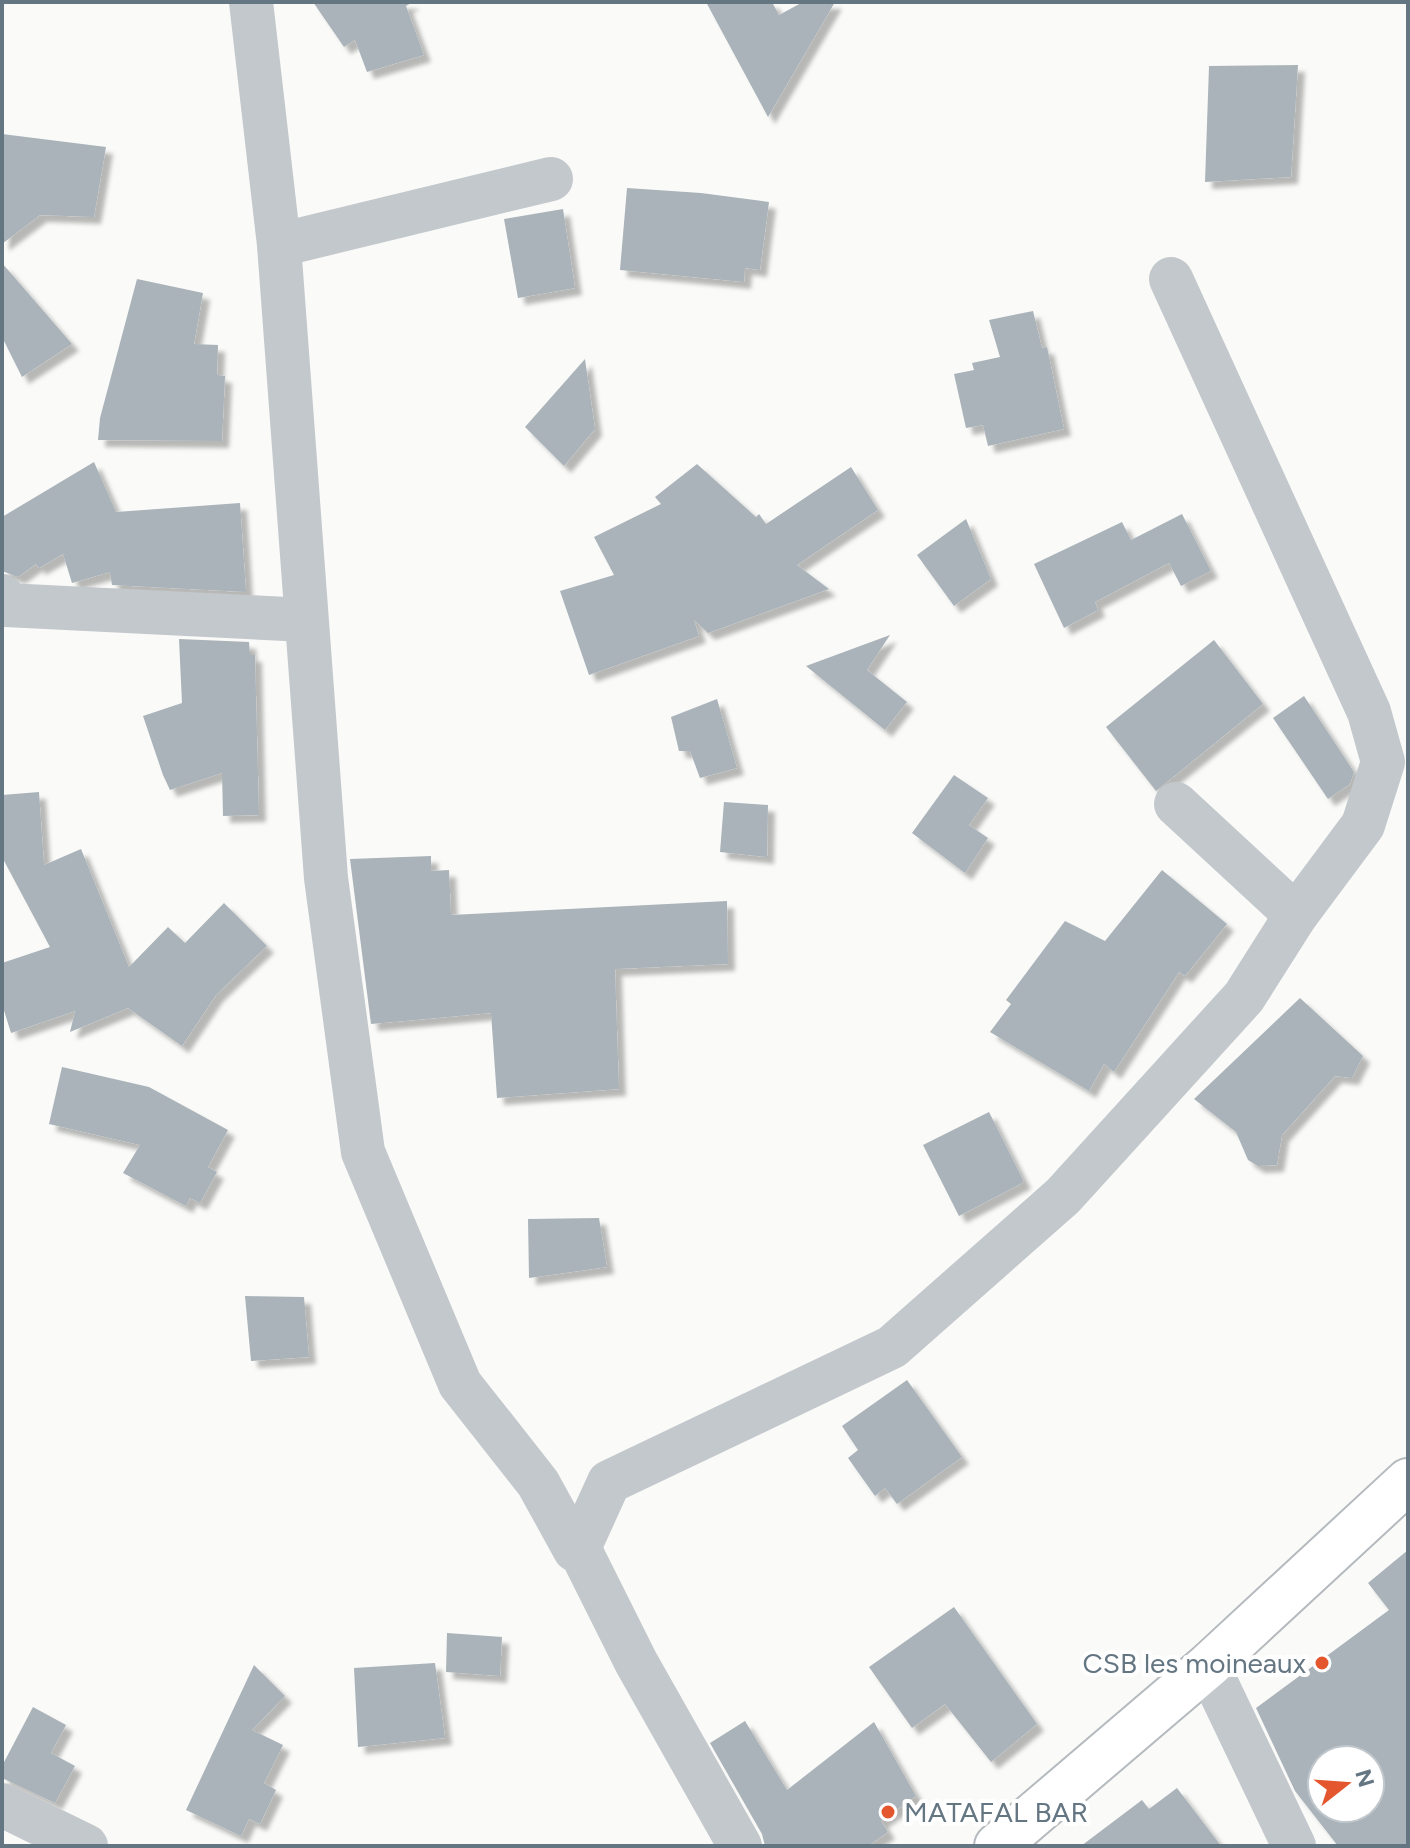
<svg xmlns="http://www.w3.org/2000/svg" width="1410" height="1848" font-family="Figtree,sans-serif">
<style>
.building{fill:#aab3b9;fill-rule:evenodd;filter:url(#shadow)}
.lines{fill:none;stroke-linecap:round;stroke-linejoin:round}
.primary-casing{stroke:#b5babe;stroke-width:48}
.minor{stroke:#c3c8cc;stroke-width:44}
.primary{stroke:#fff;stroke-width:44}
.poi-dot{fill:#e4572e;stroke:#fff;stroke-width:3}
.labels{text-anchor:middle;stroke-width:8;stroke-linejoin:round;paint-order:stroke}
.poi-label{font-size:28px;fill:#657683;stroke:#fff;text-anchor:end}
</style>
<defs>
<filter id="shadow"><feDropShadow dx="7" dy="7" stdDeviation="2" flood-color="#0004"/></filter>
</defs>
<rect width="100%" height="100%" fill="#fafaf8"/>
<!-- building -->
<g class="building">
<path d="M313 2H413L406 6 424 55 367 72 355 40 344 47Z"/>
<path d="M706 2H772L779 15 803 2H835L768 117Z"/>
<path d="M1298 65 1291 177 1205 182 1209 66Z"/>
<path d="M2 134 106 147 94 217 40 215 2 244Z"/>
<path d="M627 188 701 193 769 202 760 270 745 268 744 282 620 270Z"/>
<path d="M563 209 575 288 518 298 504 219Z"/>
<path d="M2 263 72 344 22 377 2 337Z"/>
<path d="M137 279 203 293 194 344 218 345 217 375 225 376 222 441 98 440 100 418Z"/>
<path d="M1033 311 1042 348 1047 347 1064 429 988 446 983 425 966 428 954 374 974 370 972 363 1000 357 989 320Z"/>
<path d="M585 359 595 429 564 466 525 427Z"/>
<path d="M94 462 116 512 240 503 246 592 112 585 110 572 72 583 63 554 39 568 36 564 18 577 2 571V517Z"/>
<path d="M697 464 756 517 759 514 766 524 851 467 878 510 797 565 829 589 708 633 694 620 699 636 589 675 560 591 614 575 594 537 661 504 655 497Z"/>
<path d="M1182 514 1211 571 1181 586 1169 563 1095 602 1098 610 1064 628 1034 564 1122 522 1131 540Z"/>
<path d="M966 519 991 579 954 606 917 555Z"/>
<path d="M890 635 867 670 907 702 885 730 806 666Z"/>
<path d="M179 639 249 642 250 655H255L259 815 223 816 222 773 170 790 163 775 143 716 182 703Z"/>
<path d="M1214 640 1263 704 1156 791 1106 727Z"/>
<path d="M1304 696 1354 772 1350 784 1328 799 1273 718Z"/>
<path d="M717 699 737 768 700 778 690 751H679L671 717Z"/>
<path d="M954 775 988 798 969 825 988 838 965 873 912 833Z"/>
<path d="M39 792 44 865 81 849 129 967 168 927 185 943 224 903 267 946 216 995 182 1046 128 1008 70 1032 75 1011 11 1033 2 1004V963L50 947 2 857V795Z"/>
<path d="M724 802 768 805 767 857 720 852Z"/>
<path d="M431 856V871L449 870 451 915 727 901 728 964 615 969 619 1089 497 1098 491 1013 371 1024 350 859Z"/>
<path d="M1162 870 1227 924 1185 976 1179 972 1114 1072 1104 1064 1089 1091 990 1032 1011 1004 1006 1000 1065 921 1105 941Z"/>
<path d="M1300 998 1363 1056 1352 1078 1335 1076 1282 1135 1277 1165 1258 1166 1248 1160 1236 1132 1194 1099Z"/>
<path d="M62 1067 149 1087 228 1130 208 1167 217 1172 200 1203 190 1198 186 1206 123 1173 140 1145 49 1124Z"/>
<path d="M989 1112 1024 1182 959 1216 923 1145Z"/>
<path d="M599 1218 607 1267 529 1278 528 1219Z"/>
<path d="M245 1296 304 1297 309 1357 251 1361Z"/>
<path d="M907 1380 962 1457 897 1504 885 1488 875 1496 848 1458 858 1450 842 1426Z"/>
<path d="M1408 1550V1846H1338L1295 1791 1256 1708 1389 1610 1368 1583ZM1322 1760H1370V1808H1322Z"/>
<path d="M954 1607 1037 1724 991 1762 945 1704 912 1728 869 1667Z"/>
<path d="M447 1633 502 1637 500 1676 446 1672Z"/>
<path d="M435 1663 445 1738 358 1747 354 1668Z"/>
<path d="M254 1665 285 1696 252 1730 283 1745 264 1783 276 1790 260 1824 249 1819 241 1836 186 1810Z"/>
<path d="M33 1707 66 1725 51 1753 75 1766 55 1803 2 1778V1766Z"/>
<path d="M745 1721 787 1790 874 1722 916 1796 881 1821 888 1832 868 1846H765L762 1834 710 1743Z"/>
<path d="M1177 1788 1221 1846H1081L1142 1800 1149 1809Z"/>
</g>
<g class="lines">
<!-- primary casing -->
<g class="primary-casing">
<path id="primary" d="M997 1846 1208 1666 1408 1481"/>
</g>
<!-- minor -->
<g class="minor">
<path d="M251 2 279 245 326 878 363 1152 460 1384 538 1483 575 1550 579 1548 636 1662 740 1846"/>
<path d="M279 245 551 179"/>
<path d="M2 596 6 605 306 620"/>
<path d="M1176 804 1296 915"/>
<path d="M579 1548 609 1482 892 1347 1063 1196 1244 997 1296 915 1363 825 1383 762 1369 712 1171 279"/>
<path d="M1208 1666 1294 1846"/>
<path d="M2 1805 86 1846"/>
</g>
<!-- primary -->
<use href="#primary" class="primary"/>
</g>
<!-- markers -->
<g class="poi-dot">
<circle cx="1322" cy="1663" r="8"/>
<circle cx="888" cy="1812" r="8"/>
</g>
<g class="labels">
<!-- poi labels -->
<g class="poi-label">
<text x="1306" y="1673">CSB les moineaux</text>
<text x="904" y="1822" text-anchor="start">MATAFAL BAR</text>
</g>
</g>
<!-- border -->
<rect width="1410" height="1848" fill="none" stroke="#657683" stroke-width="8"/>
<!-- north arrow -->
<g transform="translate(1346 1784) rotate(73)"><circle r="38" fill="#ffffff" stroke="#c1c8cd" stroke-width="2"/>
<path d="M0-6L14 30L0 20L-14 30Z" fill="#e4572e"/>
<text y="-12" font-size="22" font-weight="bold" text-anchor="middle" fill="#657683">N</text>
</g>
</svg>
